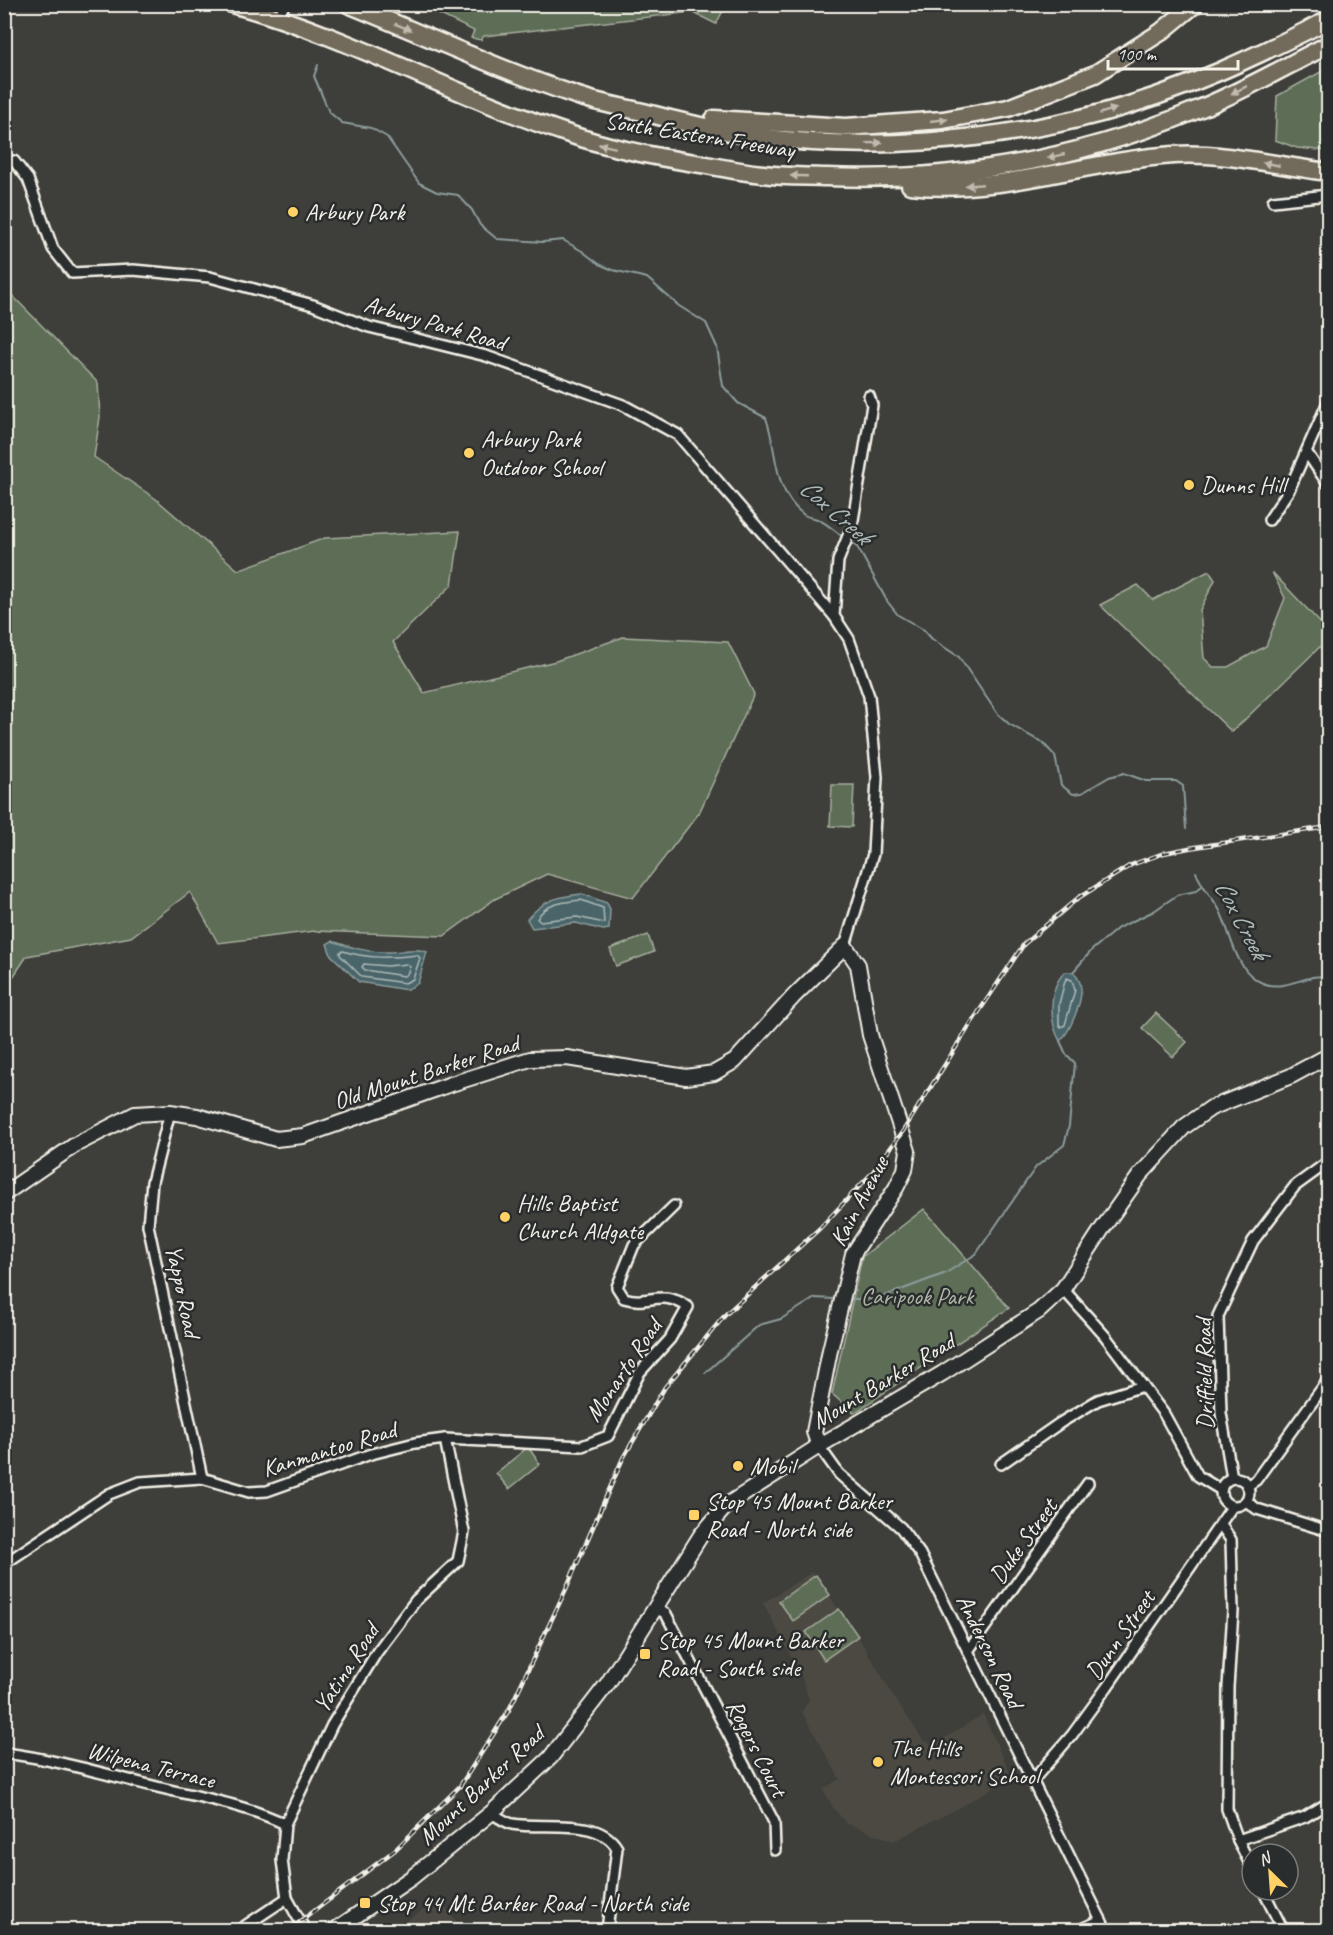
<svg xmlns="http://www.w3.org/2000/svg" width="1333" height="1935" font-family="Caveat,sans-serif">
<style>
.built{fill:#4c4a42}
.green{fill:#5d6d56;stroke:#a8af9f;stroke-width:1.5}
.water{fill:#48656b;stroke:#8d9d9d;stroke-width:1.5}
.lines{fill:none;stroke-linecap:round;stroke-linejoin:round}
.shore{stroke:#afb9b6;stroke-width:1.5}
.stream{stroke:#8d9d9d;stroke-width:2}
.street-casing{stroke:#f4f1e8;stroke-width:14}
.secondary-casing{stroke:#f4f1e8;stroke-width:18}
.highway-casing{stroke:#f4f1e8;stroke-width:21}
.street{stroke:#2a2d2e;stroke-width:9}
.secondary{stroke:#2a2d2e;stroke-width:14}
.highway{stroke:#726b5a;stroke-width:16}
.rail-casing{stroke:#f4f1e8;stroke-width:4.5}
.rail{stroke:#2a2d2e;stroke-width:2;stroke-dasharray:7;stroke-linecap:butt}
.oneway{fill:#c0bbaf}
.poi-dot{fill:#ffd166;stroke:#2a2d2e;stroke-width:2}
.labels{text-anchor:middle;stroke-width:5;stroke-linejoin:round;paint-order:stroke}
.street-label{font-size:24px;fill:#f4f1e8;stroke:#2a2d2e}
.poi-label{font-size:24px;fill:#f4f1e8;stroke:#2a2d2e;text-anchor:start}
.park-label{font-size:24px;fill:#b0b6a6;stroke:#2a2d2e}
.water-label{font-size:26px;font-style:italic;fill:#afb9b6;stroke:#2a2d2e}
</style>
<rect width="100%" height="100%" fill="#3e3e3a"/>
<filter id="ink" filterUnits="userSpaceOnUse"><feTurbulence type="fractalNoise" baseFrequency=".0167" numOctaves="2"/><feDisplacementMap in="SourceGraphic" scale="12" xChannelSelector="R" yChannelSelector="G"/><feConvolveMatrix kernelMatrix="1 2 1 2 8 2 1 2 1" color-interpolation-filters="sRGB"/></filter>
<g filter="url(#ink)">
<!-- built -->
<g class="built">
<path d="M812 1572 858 1636 896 1700 923 1740 934 1745 983 1714 1012 1777 951 1812 894 1841 847 1824 834 1809 823 1789 840 1779 802 1712 809 1699 800 1673 763 1603Z"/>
<path d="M439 1898 463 1930H394Z"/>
</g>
<!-- green -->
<g class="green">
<path d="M420 5H726L716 24 692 12 484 36 481 40 471 38 474 31Z"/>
<path d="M1328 68V151L1297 148 1275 140 1277 96Z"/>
<path d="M5 288 98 383 100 417 94 457 156 499 238 570 325 538 460 531 452 585 393 642 424 693 556 661 623 637 728 642 754 694 699 813 633 898 547 874 495 899 444 936 315 931 218 943 190 892 131 937 27 956 5 989Z"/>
<path d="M1209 571 1215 580 1200 610 1204 658 1213 667H1228L1266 646 1285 598 1272 572 1328 631V639L1232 732 1100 605 1138 585 1153 600Z"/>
<path d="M832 785H854L852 827 830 826Z"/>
<path d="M648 935 654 952 616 966 610 949Z"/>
<path d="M1156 1013 1187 1042 1173 1057 1142 1028Z"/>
<path d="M924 1209 1009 1308 854 1413 832 1394 862 1257Z"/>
<path d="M528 1447 540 1464 509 1489 496 1473Z"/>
<path d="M816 1575 830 1595 793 1621 779 1601Z"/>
<path d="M839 1609 858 1636 824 1660 806 1632Z"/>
</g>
<!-- water -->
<g class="water">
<path d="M582 894 607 903 610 909 609 929 603 930 576 923 532 928 527 919C545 899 556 897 582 894Z"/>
<path d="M332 941C350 947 369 953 389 952 402 952 414 947 427 952L418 983 407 990 359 982 331 955 327 944Z"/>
<path d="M1065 972H1073C1077 976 1081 982 1081 989 1082 1002 1070 1032 1060 1041 1049 1022 1048 988 1065 972Z"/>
</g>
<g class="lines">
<!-- shore -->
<g class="shore">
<path d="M581 900 603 908 604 923 577 917 540 921 537 919C544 903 565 902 581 900Z"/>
<path d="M343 951C368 959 391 958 417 955L420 958 413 979 405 983 362 977 340 955V952Z"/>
<path d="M364 964 387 966 407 964 410 967 407 974 404 976 365 970 362 967Z"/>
<path d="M1067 978 1072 980 1075 990 1065 1025 1061 1027 1059 1024V1004L1065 981Z"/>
</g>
<!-- stream -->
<g class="stream">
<path d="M318 65 314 76 329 112 342 123 371 128 387 137 419 183 437 192 458 195 472 210 480 225 497 239 543 242 563 240 582 251 599 264 613 270 647 278 679 306 706 323 717 347 723 386 738 403 766 418C778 451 772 491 804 515 809 518 813 517 817 519 827 523 836 532 844 538"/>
<path d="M849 541 858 548 887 601 898 615 924 630 932 639 959 657 997 713 1009 724 1043 743 1055 756 1061 785 1073 794 1082 793 1109 777 1124 773 1146 781H1176L1183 786 1186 829"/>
<path d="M1196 872C1199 883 1214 899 1220 911 1232 935 1235 974 1265 984 1288 991 1309 972 1328 977"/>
<path d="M1073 972 1092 950 1118 928 1154 911 1177 895 1196 891 1203 885"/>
<path d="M850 1299H877L946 1273 976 1254 1036 1167 1064 1145 1069 1126 1075 1063 1066 1054 1060 1041"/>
<path d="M705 1373 759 1325 781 1319 815 1298 835 1299"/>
</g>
<!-- street casing -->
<g class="street-casing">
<g id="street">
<path d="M279 19 284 4"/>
<path d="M4 161H14L28 179 53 249 72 273 133 270 210 277 313 305 369 327 486 356 623 405 678 435 834 616"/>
<path d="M1273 201 1328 195"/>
<path d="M1307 453 1328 484"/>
<path d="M1269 520 1289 490 1328 402"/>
<path d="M845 946 873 854 877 777 869 696 849 639 834 616 838 561 852 526 872 405 869 396"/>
<path d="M170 1112 152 1182 148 1225 202 1478"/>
<path d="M1063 1289 1105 1336 1164 1414 1198 1476 1221 1490"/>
<path d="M819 1446 839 1474 901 1528 920 1554 1106 1930"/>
<path d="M1001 1464 1060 1423 1098 1400 1143 1386"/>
<circle cx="1235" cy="1492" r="14"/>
<path d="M1232 1478 1221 1413 1218 1316 1253 1241 1295 1186 1328 1162"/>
<path d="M1247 1486 1256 1480 1328 1380"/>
<path d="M1246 1501 1257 1509 1328 1531"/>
<path d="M1221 1525 1231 1540 1233 1611 1228 1687 1227 1809 1238 1840 1252 1868"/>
<path d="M4 1564 109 1494 140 1482 202 1478 249 1492 267 1491 371 1454 415 1443 445 1439 582 1446 608 1436 640 1372 670 1339 688 1307C660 1288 650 1306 624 1298L617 1287 634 1245 674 1206"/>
<path d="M656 1608 666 1614 774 1822 775 1850"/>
<path d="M968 1651 1088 1483"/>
<path d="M4 1753C55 1759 104 1774 153 1786 197 1797 244 1804 285 1824"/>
<path d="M1033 1780 1072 1735 1107 1687 1232 1507"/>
<path d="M491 1813C497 1816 505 1822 512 1824 544 1830 598 1816 617 1848L607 1930"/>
<path d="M1238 1840 1305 1817 1328 1803"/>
<path d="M1263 1890 1283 1930"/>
<path d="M239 1930 287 1898"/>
<path d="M305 1930 287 1898 282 1860 285 1824 332 1725 377 1652 416 1600 458 1561 464 1532 445 1439"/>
<path d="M1079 1930 1101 1920"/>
</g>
</g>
<!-- secondary casing -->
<g class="secondary-casing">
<g id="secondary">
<path d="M4 1194 75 1145 135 1114 170 1112 197 1116 276 1139 303 1136 451 1084 530 1059 567 1058 686 1077 714 1073 735 1061 794 996 845 946 858 965 870 1035 908 1151 905 1170 896 1188 853 1254 830 1350 814 1432 819 1446"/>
<path d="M335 1930 411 1878 491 1813 550 1758 608 1683 701 1535 727 1505 819 1446 943 1373 1039 1311 1063 1289 1102 1229 1140 1175 1184 1127 1211 1108 1291 1076 1328 1056"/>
</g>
</g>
<!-- highway casing -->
<g class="highway-casing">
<g id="highway">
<path d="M232 4C347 35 453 95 566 133 609 148 655 157 701 164 722 168 742 172 763 174 784 177 806 176 827 177 955 182 1075 160 1194 111 1240 93 1284 67 1328 45"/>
<path d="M348 4C425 35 500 70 578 96 599 103 621 107 643 112 680 122 716 130 753 136 864 152 993 142 1101 113 1181 92 1255 57 1328 20"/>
<path d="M714 119 846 127 943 120 1008 108 1095 74 1161 32 1195 4"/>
<path d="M910 185C1001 195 1085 161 1174 155 1226 152 1277 166 1328 172"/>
</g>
</g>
<!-- street -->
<use href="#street" class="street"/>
<!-- secondary -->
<use href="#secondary" class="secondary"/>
<!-- highway -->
<use href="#highway" class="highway"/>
<!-- rail casing -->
<g class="rail-casing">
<path id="rail" d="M289 1930 395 1850 460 1786 509 1710 566 1589 623 1458 665 1387 726 1314 820 1228 872 1173 903 1131 970 1025 1024 944 1078 898 1131 865 1164 853 1189 848 1328 827"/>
</g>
<!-- rail -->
<use href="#rail" class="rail"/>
</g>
<!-- one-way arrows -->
<defs><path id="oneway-solid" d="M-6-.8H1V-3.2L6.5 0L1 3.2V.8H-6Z" transform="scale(1.5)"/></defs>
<g class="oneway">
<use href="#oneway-solid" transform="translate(403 27) rotate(22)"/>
<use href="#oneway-solid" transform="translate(1239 90) rotate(154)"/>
<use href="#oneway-solid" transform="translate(1108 111) rotate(-17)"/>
<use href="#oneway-solid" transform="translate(939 120) rotate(-6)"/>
<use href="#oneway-solid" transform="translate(874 143) rotate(-1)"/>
<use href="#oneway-solid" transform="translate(607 146) rotate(-168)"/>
<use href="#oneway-solid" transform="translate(1056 156) rotate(167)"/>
<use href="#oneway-solid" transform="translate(1271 164) rotate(-169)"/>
<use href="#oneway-solid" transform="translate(799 176) rotate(-178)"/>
<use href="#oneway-solid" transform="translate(974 185) rotate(175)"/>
</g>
</g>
<!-- markers -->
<g class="poi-dot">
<circle cx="293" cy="212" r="6"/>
<circle cx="469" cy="453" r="6"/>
<circle cx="1189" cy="485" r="6"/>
<circle cx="505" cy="1217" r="6"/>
<circle cx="738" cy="1466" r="6"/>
<rect x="688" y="1509" width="12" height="12" rx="3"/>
<rect x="639" y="1648" width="12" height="12" rx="3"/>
<circle cx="878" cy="1762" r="6"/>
<rect x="359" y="1897" width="12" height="12" rx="3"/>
</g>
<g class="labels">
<!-- street labels -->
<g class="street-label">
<text transform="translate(700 135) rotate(9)" y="8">South Eastern Freeway</text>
<text transform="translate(435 323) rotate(16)" y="8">Arbury Park Road</text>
<text transform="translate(426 1072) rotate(-18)" y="8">Old Mount Barker Road</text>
<text transform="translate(859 1201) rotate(-62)" y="8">Kain Avenue</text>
<text transform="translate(183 1291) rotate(78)" y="8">Yappo Road</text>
<text transform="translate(623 1370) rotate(-56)" y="8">Monarto Road</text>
<text transform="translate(1204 1374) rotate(-91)" y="8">Driffield Road</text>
<text transform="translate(883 1381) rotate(-31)" y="8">Mount Barker Road</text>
<text transform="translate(329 1449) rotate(-17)" y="8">Kanmantoo Road</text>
<text transform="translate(1023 1541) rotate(-54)" y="8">Duke Street</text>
<text transform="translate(1120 1635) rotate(-55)" y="8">Dunn Street</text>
<text transform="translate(990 1651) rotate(64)" y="8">Anderson Road</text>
<text transform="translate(346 1668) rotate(-57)" y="8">Yatina Road</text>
<text transform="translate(757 1748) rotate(63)" y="8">Rogers Court</text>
<text transform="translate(151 1765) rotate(14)" y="8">Wilpena Terrace</text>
<text transform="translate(481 1785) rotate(-43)" y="8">Mount Barker Road</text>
</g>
<!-- poi labels -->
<g class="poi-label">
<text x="305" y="220">Arbury Park</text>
<text x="481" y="447">Arbury Park<tspan x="481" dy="28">Outdoor School</tspan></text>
<text x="1201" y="493">Dunns Hill</text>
<text x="517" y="1211">Hills Baptist<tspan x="517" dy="28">Church Aldgate</tspan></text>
<text x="750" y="1474">Mobil</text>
<text x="706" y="1509">Stop 45 Mount Barker<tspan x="706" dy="28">Road - North side</tspan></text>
<text x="657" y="1648">Stop 45 Mount Barker<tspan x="657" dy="28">Road - South side</tspan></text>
<text x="890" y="1756">The Hills<tspan x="890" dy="28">Montessori School</tspan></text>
<text x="377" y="1911">Stop 44 Mt Barker Road - North side</text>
</g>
<!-- park labels -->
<g class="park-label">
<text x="917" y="1304">Caripook Park</text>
</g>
<!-- water labels -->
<g class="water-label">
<text transform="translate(836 511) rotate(41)" y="9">Cox Creek</text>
<text transform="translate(1242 919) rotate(62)" y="9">Cox Creek</text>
</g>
</g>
<!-- margin -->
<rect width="1333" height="1935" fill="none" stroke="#2a2d2e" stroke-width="24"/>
<rect x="12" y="12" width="1309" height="1911" fill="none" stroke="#f4f1e8" stroke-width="2" filter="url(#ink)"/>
<!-- north arrow -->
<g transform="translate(1270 1872) rotate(335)"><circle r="28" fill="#2a2d2e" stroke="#7b7b78" stroke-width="1.5"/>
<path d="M0-4.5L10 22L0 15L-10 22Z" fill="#ffd166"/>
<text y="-9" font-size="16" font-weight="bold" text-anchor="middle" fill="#f4f1e8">N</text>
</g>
<!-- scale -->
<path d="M1108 60v9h130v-9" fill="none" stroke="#f4f1e8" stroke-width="3"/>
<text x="1117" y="60" font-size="18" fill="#f4f1e8" stroke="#2a2d2e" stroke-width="4.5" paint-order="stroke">100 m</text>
</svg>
